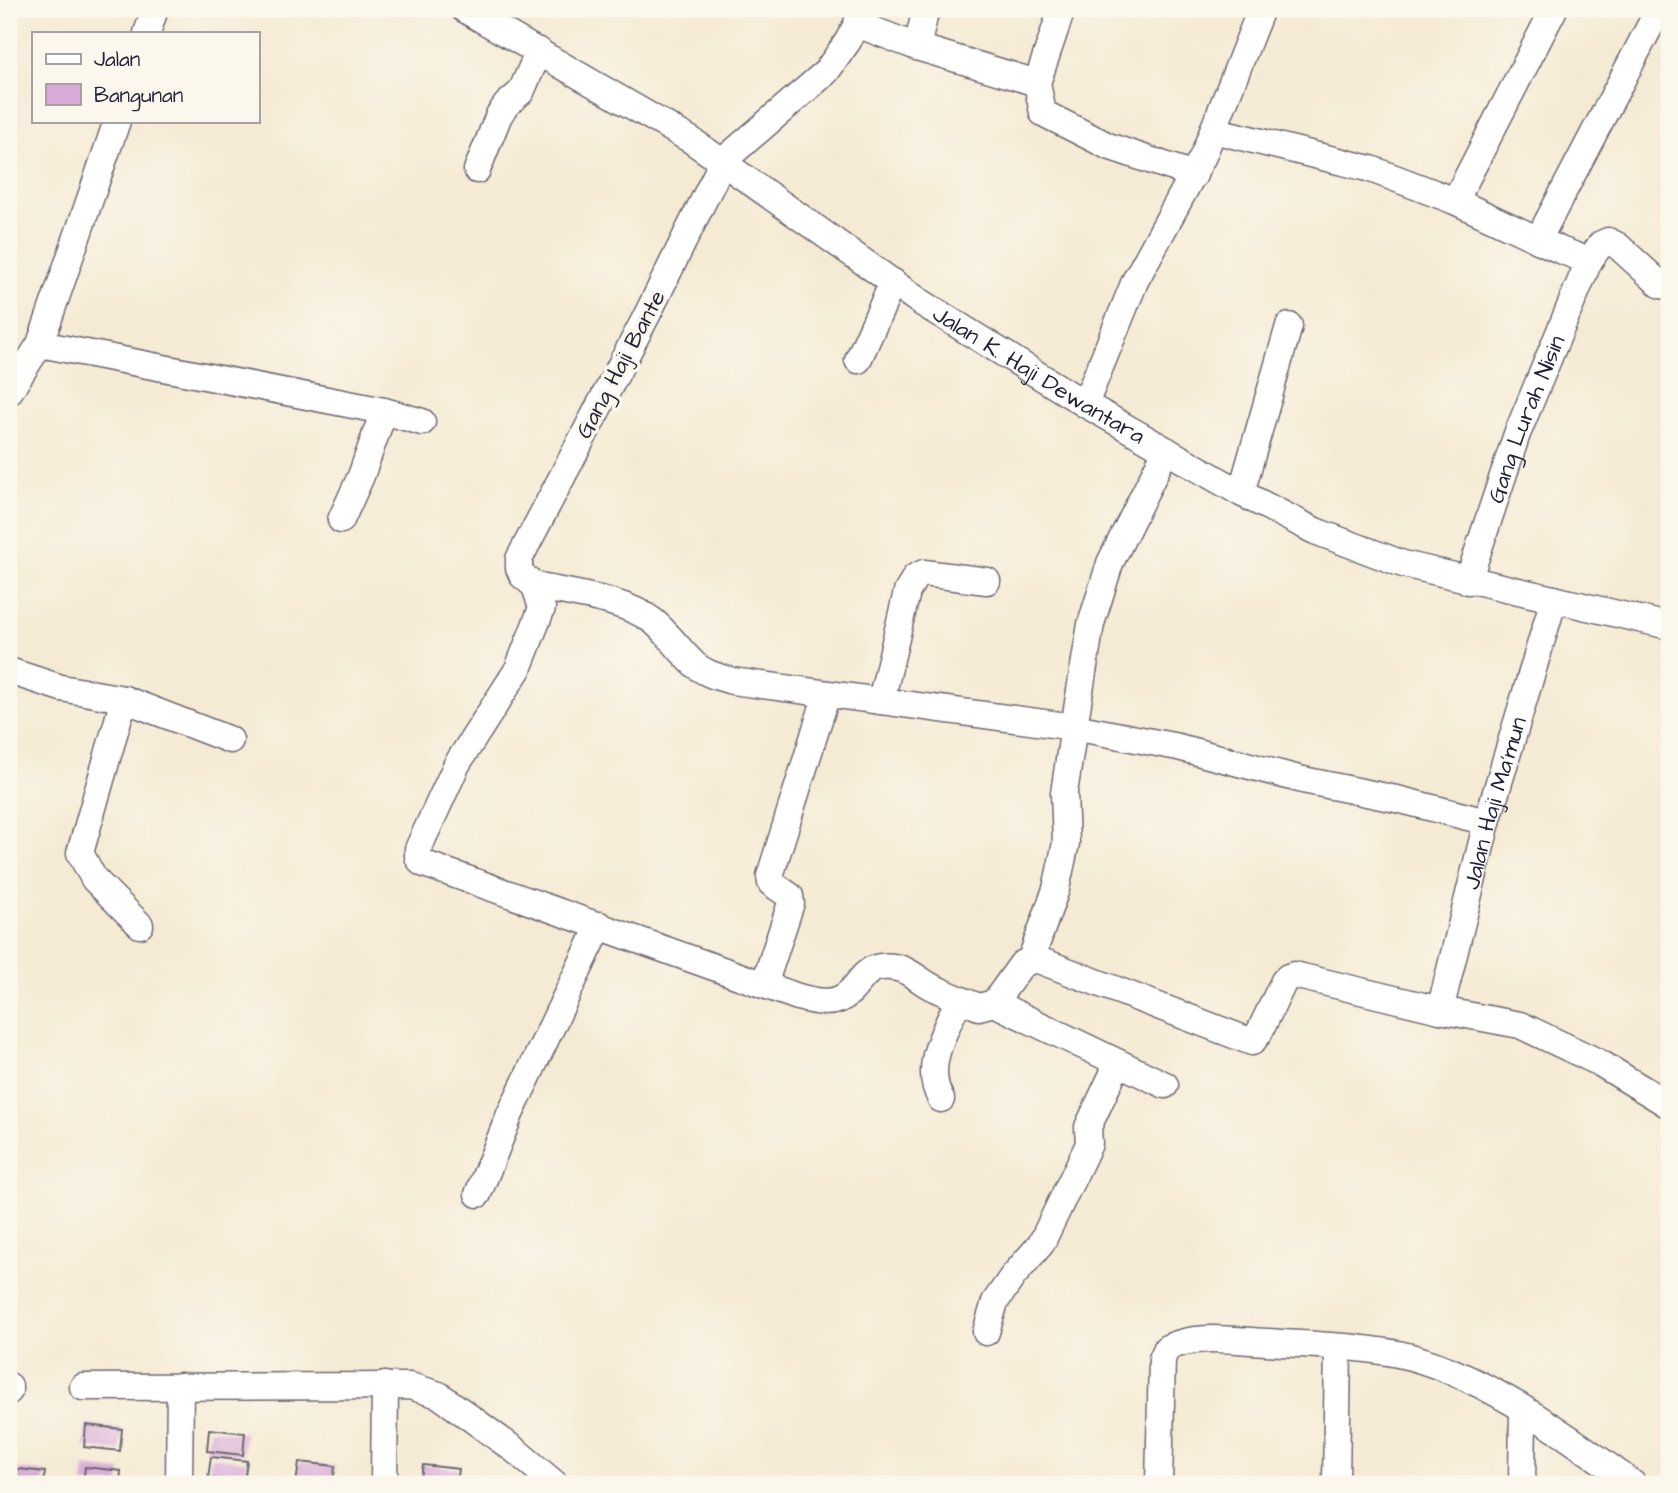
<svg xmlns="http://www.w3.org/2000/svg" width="1678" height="1493" font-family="'Architects Daughter',sans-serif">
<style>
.building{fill:#d9aad7}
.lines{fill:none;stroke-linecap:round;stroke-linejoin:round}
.street-casing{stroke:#6c6870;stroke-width:29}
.street{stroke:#fff;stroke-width:26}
.labels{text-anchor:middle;stroke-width:7;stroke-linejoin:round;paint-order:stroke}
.street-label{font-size:23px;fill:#22223b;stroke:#fbf7ec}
</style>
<rect width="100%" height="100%" fill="#fbf7ec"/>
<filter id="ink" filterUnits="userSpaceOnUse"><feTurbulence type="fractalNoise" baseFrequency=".0143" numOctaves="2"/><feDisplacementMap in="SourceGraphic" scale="14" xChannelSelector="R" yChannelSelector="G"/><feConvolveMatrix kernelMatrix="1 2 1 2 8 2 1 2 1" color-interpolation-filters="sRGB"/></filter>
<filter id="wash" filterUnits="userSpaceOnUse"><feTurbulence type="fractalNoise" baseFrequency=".00686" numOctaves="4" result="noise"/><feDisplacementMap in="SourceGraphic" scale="28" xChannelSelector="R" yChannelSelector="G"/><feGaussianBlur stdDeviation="1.57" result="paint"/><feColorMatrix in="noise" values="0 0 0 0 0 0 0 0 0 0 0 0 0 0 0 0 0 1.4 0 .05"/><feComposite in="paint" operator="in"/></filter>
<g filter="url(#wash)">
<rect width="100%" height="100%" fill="#f5ead3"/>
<g id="blocks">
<!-- building -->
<g class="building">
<path d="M86 1425 122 1429 120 1451 84 1447Z"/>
<path d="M209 1429 245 1433 243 1455 207 1451Z"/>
<path d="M211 1457 247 1461 244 1482 208 1478Z"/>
<path d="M299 1462 335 1466 333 1484H296Z"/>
<path d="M423 1465 459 1469 457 1484H420Z"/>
<path d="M85 1467 121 1471 120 1484H83Z"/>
<path d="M9 1468 45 1472 43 1484H9Z"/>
</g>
</g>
</g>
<g filter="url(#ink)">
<use href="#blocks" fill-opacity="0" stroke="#6c6870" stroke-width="2"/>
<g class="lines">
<!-- street casing -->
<g class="street-casing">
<g id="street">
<path id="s1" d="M464 9 691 140 919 301 1085 404 1241 493 1315 531 1403 564 1669 626"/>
<path d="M860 9 857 24 848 41 826 72 723 161 646 317 519 559V568L522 575 535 586 542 608 518 669 457 764 418 849V857L422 863 798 997C811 1000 827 1005 840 999 858 991 861 969 881 967 906 964 915 979 934 988 949 995 964 1001 979 1007L994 1003 1022 964 1036 959 1252 1042 1259 1033 1284 981 1288 977 1294 975 1440 1010 1520 1025 1600 1063 1669 1105"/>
<path d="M1062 9 1037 83 1043 113 1108 146 1194 175"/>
<path d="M857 24 917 47 1037 83"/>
<path d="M147 33 155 9"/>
<path d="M917 47 926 9"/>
<path d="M1213 130 1371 169 1455 201 1560 250 1589 261 1601 244 1608 241 1618 246 1661 285 1669 286"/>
<path d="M477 170 499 115 507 104 521 92 539 51"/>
<path d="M1455 201 1554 9"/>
<path d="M1538 240 1659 9"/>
<path d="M40 344 384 411 422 422"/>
<path d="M858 360 893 282"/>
<path d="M9 392 40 344 117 121"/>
<path d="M1085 404 1135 281 1203 156 1261 9"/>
<path d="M1166 450 1110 563 1091 624 1074 727 1178 747 1303 780 1401 800 1487 822"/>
<path d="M1241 493 1289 326"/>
<path d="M341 520 361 476 384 411"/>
<path id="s2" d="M1468 581 1517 434 1589 261"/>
<path d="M535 586C570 594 624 599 653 621 669 634 679 650 694 664 705 674 719 677 732 681L1074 727 1064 793 1066 843 1056 889 1031 959"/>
<path d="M9 671 61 688 124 699 230 740"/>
<path d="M124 699 80 853 94 879 140 925"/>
<path d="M881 701 907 592 915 577 924 573 987 581"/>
<path d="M764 985 791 903 790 896 771 883 770 876 827 694"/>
<path d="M994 1003 1165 1085"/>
<path id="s3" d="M1440 1010 1487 822 1554 599"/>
<path d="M941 1099C922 1066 946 1030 959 999"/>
<path d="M478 1194 510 1114 600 925"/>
<path d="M986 1332 995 1302 1013 1276 1041 1244 1089 1144 1088 1127 1118 1063"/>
<path d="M9 1386V1391"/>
<path d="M83 1387 410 1386 439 1395 516 1451 555 1484"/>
<path d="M179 1484 180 1386"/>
<path d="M384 1484 385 1385"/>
<path d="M1159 1484 1162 1359 1167 1348C1198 1333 1234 1341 1267 1342 1311 1345 1369 1346 1411 1357 1489 1379 1569 1437 1633 1484"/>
<path d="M1336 1484 1338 1348"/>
<path d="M1522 1484 1523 1410"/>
</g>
</g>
<!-- street -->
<use href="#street" class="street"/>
</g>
</g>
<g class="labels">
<!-- street labels -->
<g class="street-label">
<text transform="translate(620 364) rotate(-62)" y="8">Gang Haji Bante</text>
<text dy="8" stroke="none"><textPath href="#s1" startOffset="682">Jalan K. Haji Dewantara</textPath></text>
<text dy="8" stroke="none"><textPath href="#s2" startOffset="172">Gang Lurah Nisin</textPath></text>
<text dy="8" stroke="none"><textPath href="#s3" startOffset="214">Jalan Haji Ma'mun</textPath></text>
</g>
</g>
<!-- margin -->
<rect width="1678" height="1493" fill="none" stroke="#fbf7ec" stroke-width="35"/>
<!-- legend -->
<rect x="32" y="32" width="228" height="91" fill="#fbf7ec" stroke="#a4a2a5" stroke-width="2"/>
<rect x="46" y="54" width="35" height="10" fill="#ffffff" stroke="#a4a2a5" stroke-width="2"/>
<text x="94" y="66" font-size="21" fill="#22223b">Jalan</text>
<rect x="46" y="84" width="35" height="21" fill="#d9aad7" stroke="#a4a2a5" stroke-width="2"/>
<text x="94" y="102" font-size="21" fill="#22223b">Bangunan</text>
</svg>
